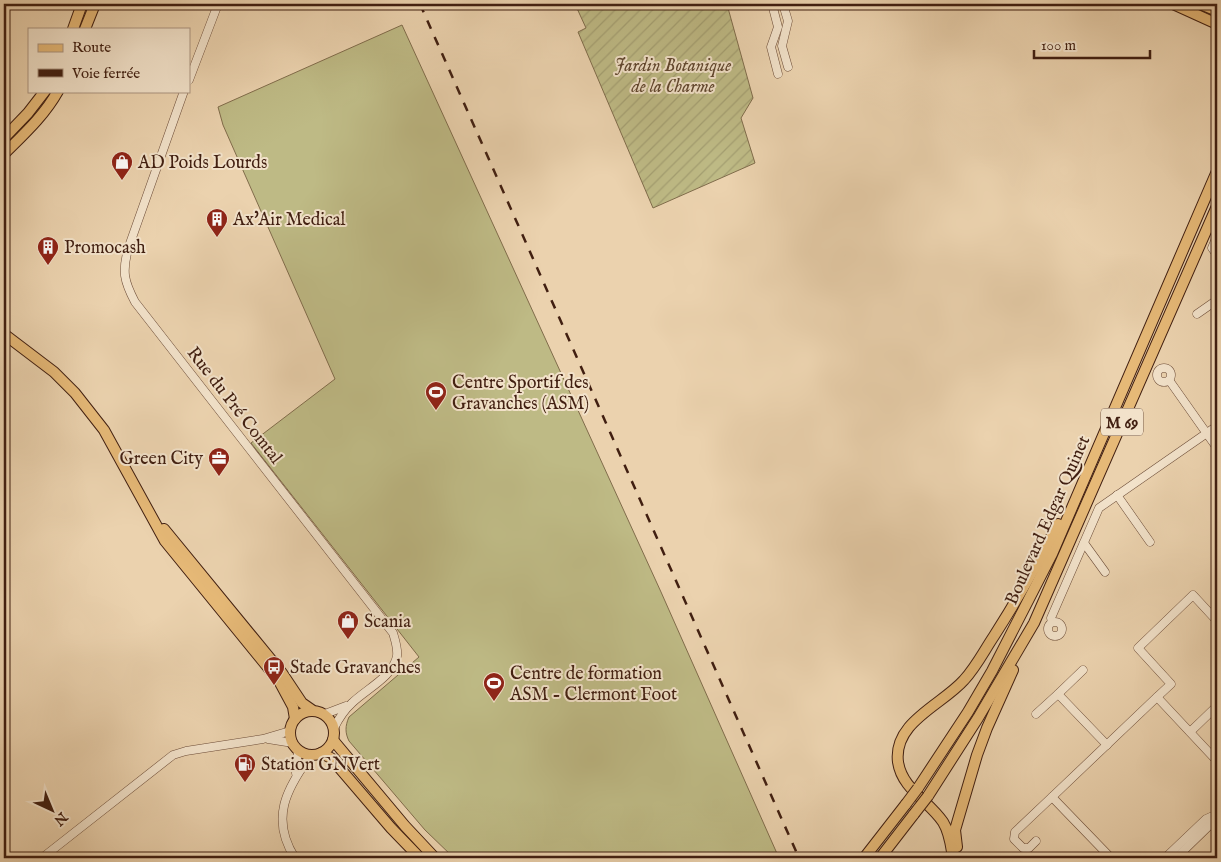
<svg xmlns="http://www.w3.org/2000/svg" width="1221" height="862" font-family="'IM FELL English',serif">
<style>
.garden{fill:url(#garden-furrows);stroke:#806c4b}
.pitch{fill:#beba85;stroke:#806c4b}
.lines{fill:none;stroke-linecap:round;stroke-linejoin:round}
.minor-casing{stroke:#6c4c38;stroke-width:9}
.major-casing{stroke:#411f11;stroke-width:12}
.minor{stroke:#f2e2ca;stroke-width:8}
.major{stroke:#e6b977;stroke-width:10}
.rail{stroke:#411f11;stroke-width:2.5;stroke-dasharray:9 9;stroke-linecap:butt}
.major-bridge-casing{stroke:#411f11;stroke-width:12;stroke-linecap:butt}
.major-bridge{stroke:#e6b977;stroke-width:10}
.labels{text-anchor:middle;stroke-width:4;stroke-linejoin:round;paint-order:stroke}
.shield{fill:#f2e2ca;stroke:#765a48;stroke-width:1}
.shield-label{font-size:16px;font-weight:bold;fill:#411f11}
.park-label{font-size:18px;font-style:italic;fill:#60462e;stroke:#f2e2ca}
.poi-label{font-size:18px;fill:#411f11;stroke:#f2e2ca;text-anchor:start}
.street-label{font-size:18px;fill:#411f11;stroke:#f2e2ca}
</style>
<defs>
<pattern id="garden-furrows" width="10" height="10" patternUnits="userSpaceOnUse" patternTransform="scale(1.25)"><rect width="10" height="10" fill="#beba85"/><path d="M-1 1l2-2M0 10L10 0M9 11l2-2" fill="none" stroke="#a49f72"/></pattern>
</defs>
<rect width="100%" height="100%" fill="#ebd2ae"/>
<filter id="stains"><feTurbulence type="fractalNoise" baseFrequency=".004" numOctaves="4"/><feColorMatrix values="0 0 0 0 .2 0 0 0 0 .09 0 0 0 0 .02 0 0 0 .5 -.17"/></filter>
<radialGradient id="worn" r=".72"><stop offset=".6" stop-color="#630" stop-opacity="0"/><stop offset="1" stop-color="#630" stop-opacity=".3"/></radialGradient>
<!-- garden -->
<path class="garden" d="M575 4H728V8L753 98 741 118 755 163 653 208 578 32 586 28Z"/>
<!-- pitch -->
<path class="pitch" d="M402 25 661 592 779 858H454L425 830 349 741C345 733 345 726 349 717L419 657 251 443 335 379 223 125 218 107Z"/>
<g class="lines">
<!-- minor casing -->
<g class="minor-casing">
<g id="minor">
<path d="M772 4 778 27 771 47 778 74"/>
<path d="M783 4 788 21 782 46 788 67"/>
<path d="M189 80 218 4"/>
<path d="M184 91 128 249C122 272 124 281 135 302L393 633C395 640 398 648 397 656 393 677 366 689 352 703 344 710 339 718 334 728"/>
<path d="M1217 236 1212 248 1217 255"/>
<path d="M1197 314 1217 300"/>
<circle cx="1164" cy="375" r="7"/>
<path d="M1169 380 1217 448"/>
<path d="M1117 495 1150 542"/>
<path d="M1084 543 1105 572"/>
<path d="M1052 622 1051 618 1099 508 1217 426"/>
<circle cx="1055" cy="629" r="7"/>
<path d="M1083 670 1058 694 1107 745"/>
<path d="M1157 697 1171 684 1138 648 1193 595 1217 621"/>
<path d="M325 714 346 706"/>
<path d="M1036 714 1058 694"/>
<path d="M1190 732 1217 706"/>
<path d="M268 739 293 743"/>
<path d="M296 773 298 750"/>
<path d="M1036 841 1029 848H1023L1014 839 1015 832 1052 797"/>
<path d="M42 858 173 755 186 751 263 739 290 731"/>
<path d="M295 858C270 819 286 789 311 755"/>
<path d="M1111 858 1052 797 1157 697 1217 761"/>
<path d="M1165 858 1206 819 1217 814"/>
<path d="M1176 858 1211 824 1214 817"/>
</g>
</g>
<!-- major casing -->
<g class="major-casing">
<g id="major">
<path d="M1173 4 1217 24"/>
<path d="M1200 4 1217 11"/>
<path d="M73 29 82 4"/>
<path d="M85 29 95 4"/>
<path d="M4 138 28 113 45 91"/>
<path d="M4 154C24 134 44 116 58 91"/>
<path d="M4 334 54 372 75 393 104 430 165 541 279 681 293 707 295 719"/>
<path d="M164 529 282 673 302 703 312 710"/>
<circle cx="312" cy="733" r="22"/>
<path d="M333 740 405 826 435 858"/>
<path d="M321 753 331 758 391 828 420 858"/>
<path d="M918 788 968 712 992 671 1052 554 1217 171"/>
<path d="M928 796 978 718 1034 623 1217 206"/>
<path d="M957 847 955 830 977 755 987 728 1013 670"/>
<path d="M864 858 906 804"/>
<path d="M880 858 914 814"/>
<path d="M953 858C951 846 950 833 943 822 929 801 902 789 898 762 893 722 942 705 964 680 976 667 984 651 994 636 1017 600 1038 563 1058 524"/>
</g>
</g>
<!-- minor -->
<use href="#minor" class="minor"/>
<!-- major -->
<use href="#major" class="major"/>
<!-- rail -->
<path class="rail" d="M420 4 799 858"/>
<!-- major-bridge casing -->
<g class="major-bridge-casing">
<g id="major-bridge">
<path d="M906 804 918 788"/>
<path d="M914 814 928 796"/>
</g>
</g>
<!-- major-bridge -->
<use href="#major-bridge" class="major-bridge"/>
</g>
<!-- icons -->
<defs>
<g id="shop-pin" transform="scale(1.125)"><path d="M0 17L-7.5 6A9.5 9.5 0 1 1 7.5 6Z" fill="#8f2418" stroke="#f2e2ca"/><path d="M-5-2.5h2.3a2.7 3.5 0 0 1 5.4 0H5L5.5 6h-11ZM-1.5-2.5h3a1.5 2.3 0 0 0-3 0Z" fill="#fff"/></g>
<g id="building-pin" transform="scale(1.125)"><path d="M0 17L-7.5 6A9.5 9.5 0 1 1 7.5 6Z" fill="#8f2418" stroke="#f2e2ca"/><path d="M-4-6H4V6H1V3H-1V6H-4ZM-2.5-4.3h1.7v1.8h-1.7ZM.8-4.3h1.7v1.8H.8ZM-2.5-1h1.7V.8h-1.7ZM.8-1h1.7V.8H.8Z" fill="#fff"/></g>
<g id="stadium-pin" transform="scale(1.125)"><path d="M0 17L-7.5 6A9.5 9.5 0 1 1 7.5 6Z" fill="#8f2418" stroke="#f2e2ca"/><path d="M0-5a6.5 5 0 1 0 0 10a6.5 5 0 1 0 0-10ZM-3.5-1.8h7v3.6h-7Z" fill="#fff"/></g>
<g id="office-pin" transform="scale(1.125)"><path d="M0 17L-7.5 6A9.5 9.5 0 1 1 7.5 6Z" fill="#8f2418" stroke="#f2e2ca"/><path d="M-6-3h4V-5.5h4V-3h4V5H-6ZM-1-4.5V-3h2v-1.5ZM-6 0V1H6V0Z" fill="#fff"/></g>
<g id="bus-pin" transform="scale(1.125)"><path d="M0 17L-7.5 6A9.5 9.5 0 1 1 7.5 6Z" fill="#8f2418" stroke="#f2e2ca"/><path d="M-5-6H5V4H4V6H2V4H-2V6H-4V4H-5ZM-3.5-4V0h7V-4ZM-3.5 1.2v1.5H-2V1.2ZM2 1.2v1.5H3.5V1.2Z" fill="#fff"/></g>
<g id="fuel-pin" transform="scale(1.125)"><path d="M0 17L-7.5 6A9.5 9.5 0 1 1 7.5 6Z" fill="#8f2418" stroke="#f2e2ca"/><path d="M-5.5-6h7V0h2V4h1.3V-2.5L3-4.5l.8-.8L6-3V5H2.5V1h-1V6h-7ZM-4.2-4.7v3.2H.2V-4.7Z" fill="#fff"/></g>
</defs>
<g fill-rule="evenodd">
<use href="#shop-pin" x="122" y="162"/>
<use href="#building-pin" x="217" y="219"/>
<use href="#building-pin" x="48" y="247"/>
<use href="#stadium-pin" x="436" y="392"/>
<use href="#office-pin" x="219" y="458"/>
<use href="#shop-pin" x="348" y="621"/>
<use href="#bus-pin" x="274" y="667"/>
<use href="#stadium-pin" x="494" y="683"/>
<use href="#fuel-pin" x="245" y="764"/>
</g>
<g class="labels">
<!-- shield labels -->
<rect class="shield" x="1101" y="408.5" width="42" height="27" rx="4"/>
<g class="shield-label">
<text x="1122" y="428">M 69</text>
</g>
<!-- park labels -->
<g class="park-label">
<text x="673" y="71">Jardin Botanique<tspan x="673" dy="21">de la Charme</tspan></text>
</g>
<!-- poi labels -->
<g class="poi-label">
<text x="138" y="168">AD Poids Lourds</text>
<text x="233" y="225">Ax'Air Medical</text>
<text x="64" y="253">Promocash</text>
<text x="452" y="388">Centre Sportif des<tspan x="452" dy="21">Gravanches (ASM)</tspan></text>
<text x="203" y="464" text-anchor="end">Green City</text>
<text x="364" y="627">Scania</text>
<text x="290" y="673">Stade Gravanches</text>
<text x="510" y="679">Centre de formation<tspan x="510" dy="21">ASM - Clermont Foot</tspan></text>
<text x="261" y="770">Station GNVert</text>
</g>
<!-- street labels -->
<g class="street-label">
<text transform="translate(235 405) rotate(52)" y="6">Rue du Pré Comtal</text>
<text transform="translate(1047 520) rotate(-66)" y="6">Boulevard Edgar Quinet</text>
</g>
</g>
<!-- margin -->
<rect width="1221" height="862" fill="none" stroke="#ebd2ae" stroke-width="20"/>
<rect x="5" y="5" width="1211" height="852" fill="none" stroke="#411f11" stroke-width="2.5"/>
<rect x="10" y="10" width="1201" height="842" fill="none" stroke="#411f11"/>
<!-- legend -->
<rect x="28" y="28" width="162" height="65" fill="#f2e2ca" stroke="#ab9480"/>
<rect x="38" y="44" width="25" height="8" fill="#e6b977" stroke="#ab9480"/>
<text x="72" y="52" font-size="15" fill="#411f11">Route</text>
<rect x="38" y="69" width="25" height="8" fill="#411f11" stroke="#ab9480"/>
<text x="72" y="78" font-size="15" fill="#411f11">Voie ferrée</text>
<!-- north arrow -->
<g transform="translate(52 810) rotate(136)" stroke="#f2e2ca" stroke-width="4" paint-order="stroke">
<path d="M0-4L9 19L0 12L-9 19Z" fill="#411f11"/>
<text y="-8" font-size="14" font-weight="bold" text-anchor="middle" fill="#411f11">N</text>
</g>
<!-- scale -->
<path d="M1034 50v8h116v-8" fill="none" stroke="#411f11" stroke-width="2.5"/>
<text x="1041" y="50" font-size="15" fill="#411f11" stroke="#f2e2ca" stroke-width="4" paint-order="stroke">100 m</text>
<rect width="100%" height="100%" filter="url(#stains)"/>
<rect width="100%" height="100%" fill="url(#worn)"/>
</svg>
